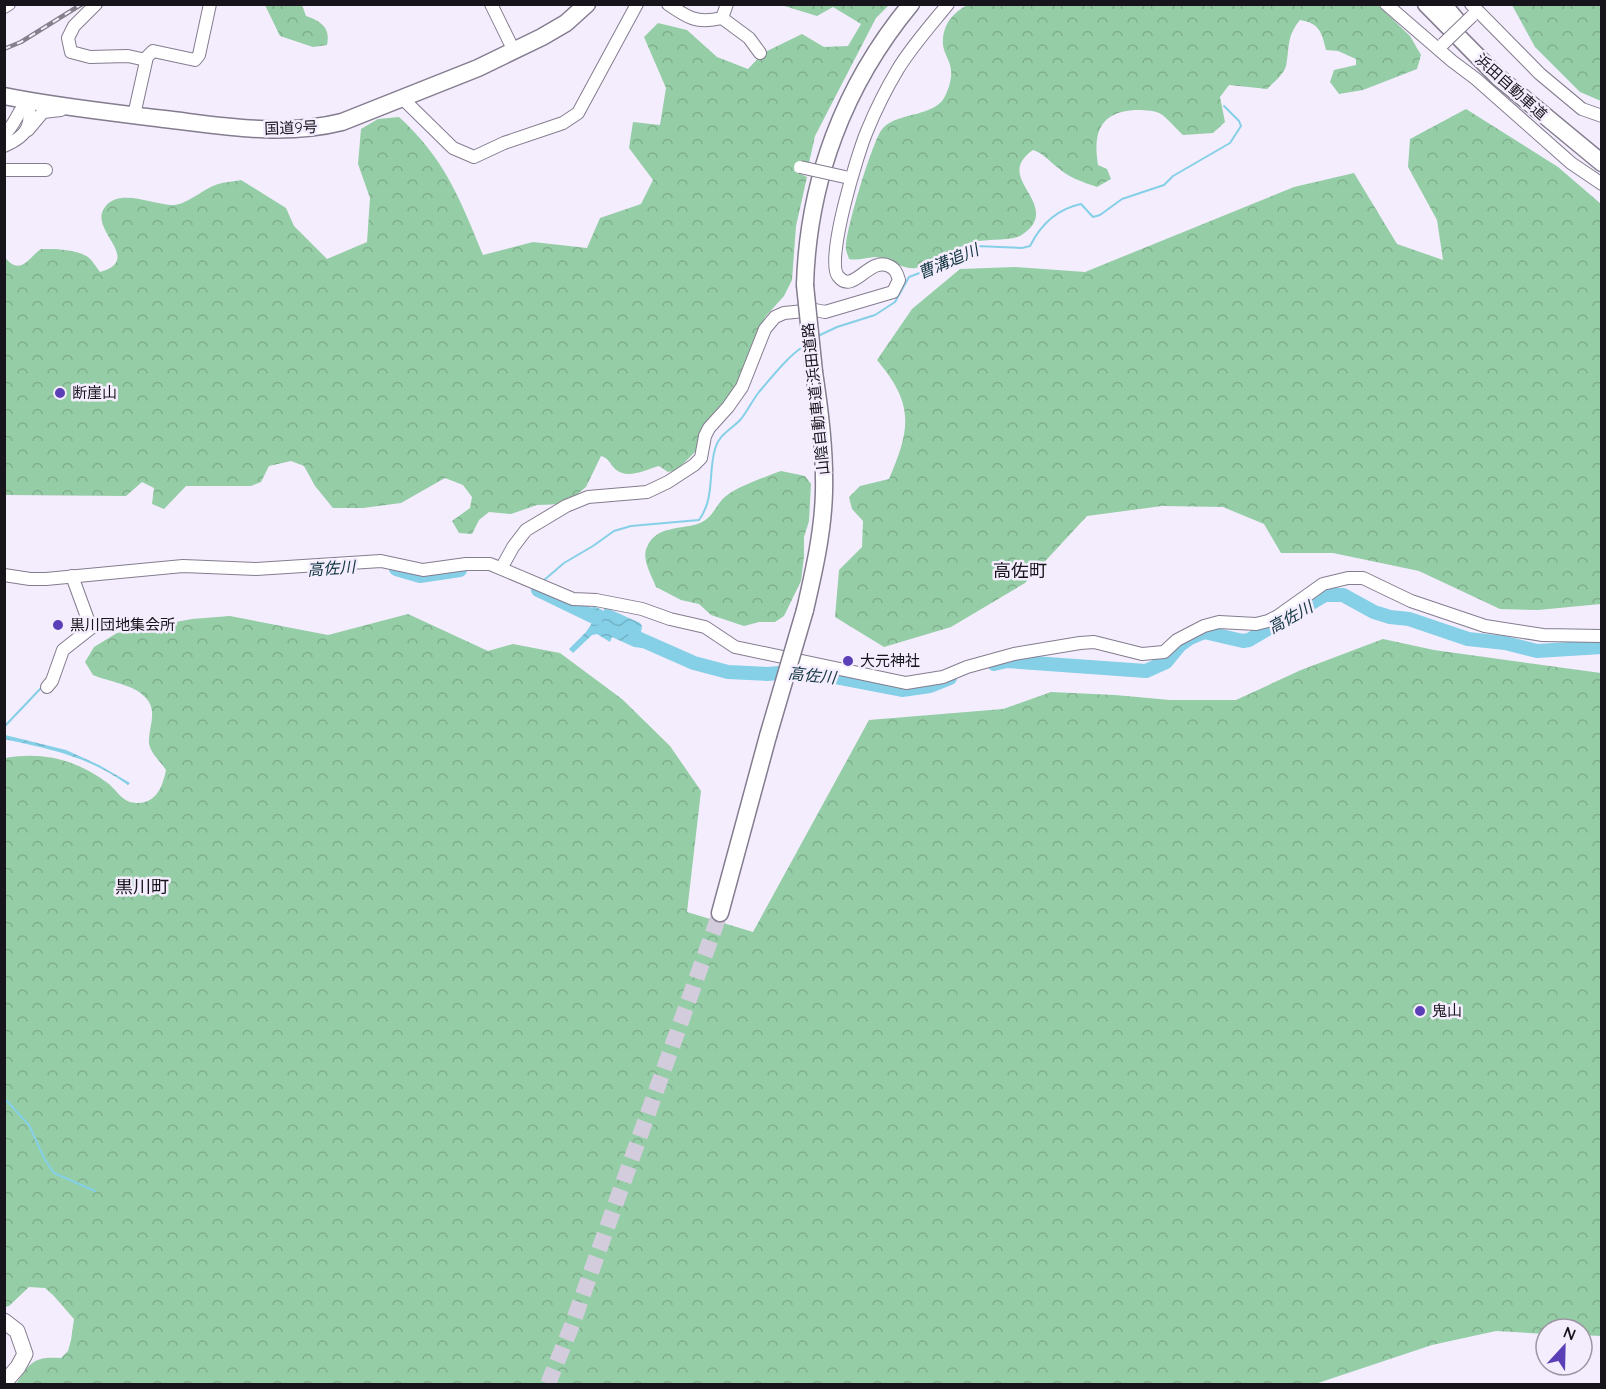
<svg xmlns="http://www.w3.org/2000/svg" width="1606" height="1389" font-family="Quicksand,'Noto Sans JP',sans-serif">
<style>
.forest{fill:url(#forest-crowns)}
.water{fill:url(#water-waves)}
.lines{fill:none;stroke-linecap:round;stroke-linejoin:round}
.stream{stroke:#85d0e7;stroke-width:2}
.river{stroke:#85d0e7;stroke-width:14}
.highway-tunnel{stroke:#d3ccdc;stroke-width:16;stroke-dasharray:16 8;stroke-linecap:butt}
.minor-casing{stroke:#847c8f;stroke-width:14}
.major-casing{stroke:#847c8f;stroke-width:17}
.highway-casing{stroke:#847c8f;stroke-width:19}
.minor{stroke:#fff;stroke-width:12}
.major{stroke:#fff;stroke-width:15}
.highway{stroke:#fff;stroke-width:16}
.rail-casing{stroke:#85808c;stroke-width:4.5}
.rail{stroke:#f4edfe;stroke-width:2;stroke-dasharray:7;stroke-linecap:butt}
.minor-bridge-casing{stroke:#847c8f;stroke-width:14;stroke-linecap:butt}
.highway-bridge-casing{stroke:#847c8f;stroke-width:19;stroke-linecap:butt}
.minor-bridge{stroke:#fff;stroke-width:12}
.highway-bridge{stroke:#fff;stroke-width:16}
.poi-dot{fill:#5b3fb7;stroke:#f4edfe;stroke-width:2}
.labels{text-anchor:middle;stroke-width:5;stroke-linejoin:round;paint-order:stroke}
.street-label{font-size:15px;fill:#17141b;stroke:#f4edfe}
.poi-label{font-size:15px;fill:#17141b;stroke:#f4edfe;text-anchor:start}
.water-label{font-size:16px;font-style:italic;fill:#11353f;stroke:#f4edfe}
.quarter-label{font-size:18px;fill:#17141b;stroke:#f4edfe}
</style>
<defs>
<pattern id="forest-crowns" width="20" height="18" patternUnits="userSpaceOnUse" patternTransform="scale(1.5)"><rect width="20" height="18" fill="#95cda6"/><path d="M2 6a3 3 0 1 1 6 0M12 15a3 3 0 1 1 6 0" fill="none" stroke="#80af8e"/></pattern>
<pattern id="water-waves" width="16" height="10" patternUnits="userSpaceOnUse" patternTransform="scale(1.5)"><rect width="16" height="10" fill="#85d0e7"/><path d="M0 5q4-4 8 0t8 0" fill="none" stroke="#72b2c6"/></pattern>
</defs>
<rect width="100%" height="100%" fill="#f4edfe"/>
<!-- forest -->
<g class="forest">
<path d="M265 5H302L306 16C321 21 331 28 327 45L313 47 280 36Z"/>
<path d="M781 5H889L876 18 815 136 809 163H797L794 171 807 177 796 226 792 280 784 296 766 316 759 329 734 391 712 415 696 451 677 470 668 472 659 466C645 470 627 480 615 469 610 464 609 458 601 456L586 487 565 504 537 505 511 514 489 512 479 520 472 534 459 533 452 521 470 508 472 497 463 485 445 478 401 503 363 508H333L315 486 304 466 291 461 269 466 261 482 251 486H186L164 509 152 504 154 488 142 482 126 496 5 495 4 256C20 278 29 257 41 249 55 249 76 249 88 257 93 261 96 267 100 272 145 259 87 230 105 207 119 188 152 204 171 205 185 206 201 191 213 186 221 182 232 182 241 180L286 208 294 226 327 259 367 242 370 198 358 164 361 129 378 119 399 117C445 159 460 199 483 255L533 242 587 248 600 218 641 204 653 180 629 148 633 122 660 125 666 88 644 37 658 23 687 30 717 57 748 69 763 53 802 34 824 47 848 46 861 24 833 7 817 16Z"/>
<path d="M967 5H1378L1410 36 1421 55 1417 69 1363 90 1339 94 1330 82 1334 70 1356 65V59L1338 51 1326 50C1322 32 1319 23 1300 20 1286 37 1290 47 1286 66 1284 74 1273 83 1267 89L1229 85 1220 97 1225 122 1213 133 1183 135C1176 129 1167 117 1159 113 1152 110 1142 110 1135 110 1099 112 1093 134 1098 165L1107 169 1111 179 1097 187C1082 182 1068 177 1057 167 1048 160 1044 154 1033 150 1000 173 1038 192 1036 215 1036 224 1027 232 1020 236 1007 242 984 238 970 243 960 246 951 255 942 259 934 263 924 266 916 268 901 270 890 258 876 257 867 257 859 261 849 259 848 255 845 250 846 246 846 230 873 138 883 128 899 111 937 118 946 94 949 88 952 77 951 71 951 62 944 54 943 45 942 25 952 14 967 5Z"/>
<path d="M1512 5H1601V101L1580 92 1535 47Z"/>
<path d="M1466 109 1558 167 1601 204V604L1538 610 1500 609 1419 571 1333 553H1281L1264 524 1223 507 1162 506 1087 516 1025 583 951 627 884 647 835 617 839 570 862 547 863 521 852 509 849 497 860 486 889 479C911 428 914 404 877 360L912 309 960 269 1015 267 1085 272 1294 187 1354 173 1397 244 1443 260 1437 220 1408 167 1410 139Z"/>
<path d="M781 471 805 476 811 484 809 521 804 537V556L801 581 784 616 775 622H759L744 626 711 615 699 604 681 600 656 587C652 576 641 559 647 547 656 525 682 530 700 523 713 518 716 504 726 496 739 486 765 477 781 471Z"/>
<path d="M408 614 488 651 513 644 560 653 622 699 670 746 701 791 687 912 753 932 869 720 1003 709 1051 692 1115 695 1170 700H1236L1301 670 1383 639 1434 650 1601 673V1336L1582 1335V1329H1546V1334L1496 1331 1432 1345 1315 1384H16C30 1362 34 1356 61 1358L68 1351 71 1340 74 1319 53 1295 45 1288 29 1287 9 1306 5 1307V758C44 751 77 760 109 784 115 789 122 800 130 802 154 807 162 790 166 770 161 762 150 753 149 743 148 727 159 711 145 697 133 684 109 682 93 675L85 662 94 647 117 633 192 619 230 616 328 635Z"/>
</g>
<!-- water -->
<g class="water">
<path d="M604 605 609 609 640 623 642 626 641 632 653 641 650 649 634 647 612 637 610 642 597 634 592 635 573 653 569 649 586 632 594 620 583 617 580 613 582 608 596 607 604 611Z"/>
<path d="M5 735 66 750 99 765 130 783 128 785C91 758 52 749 8 740L5 739Z"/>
</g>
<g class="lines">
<!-- stream -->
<g class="stream">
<path d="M818 336 837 327 875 315 895 302 909 277 951 261 976 246 1022 248 1030 246C1041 224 1057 209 1081 204L1093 217 1100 215 1122 199 1164 185 1173 176 1230 143 1241 126 1239 121 1224 106"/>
<path d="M543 581 564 563 593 546 614 531 631 526 699 520C715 498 708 473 715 449 719 434 731 430 741 419 748 410 752 401 759 392 772 377 787 357 804 346"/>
<path d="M4 727 42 687"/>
<path d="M4 1098 29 1125 45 1160 54 1173 95 1191"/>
</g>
<!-- river -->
<g class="river">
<path d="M396 569 420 576 460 570"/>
<path d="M538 590 596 618"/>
<path d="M635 637 694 663 728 672 767 674 803 671 902 690 930 686 950 678"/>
<path d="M994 664 1007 661 1146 671 1166 662 1180 645 1190 638 1204 632 1243 641 1249 640 1325 595H1343L1374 612 1390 617 1409 619 1468 639 1505 643 1537 651 1602 647"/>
</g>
<!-- highway-tunnel -->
<path class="highway-tunnel" d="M548 1384 572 1325 720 913"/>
<!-- minor casing -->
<g class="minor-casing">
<g id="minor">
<path d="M96 4 74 26 68 38 71 52 90 57 128 56 146 60"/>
<path d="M491 4 514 51"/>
<path d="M668 4C688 18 697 24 722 18L727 4"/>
<path d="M1386 4 1452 61 1476 79 1571 163 1602 184"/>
<path d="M1471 4 1540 74 1582 109 1602 116"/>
<path d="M4 7 9 4"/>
<path d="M722 18 749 38 760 53"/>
<path d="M403 99 453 148 474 157 504 143 563 123 578 113 637 4"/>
<path d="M134 115 147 57 153 51 195 60 199 55 210 4"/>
<path d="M28 130 43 112 61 110"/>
<path d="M4 135C15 125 18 111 28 100"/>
<path d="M4 146C28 136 33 125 28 100"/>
<path d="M4 170H46"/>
<path d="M502 567 513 547 526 530 566 506 588 497 647 492 668 482 694 465 701 458 705 436 709 428 728 407 742 387 765 329 775 317 784 313 815 310 825 312 893 292 899 280C897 274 896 269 889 266 869 256 853 296 838 276 825 260 858 152 867 131 876 109 886 89 898 69 912 46 931 25 948 4"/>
<path d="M4 575 30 579H46L183 566 256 569 381 561 423 570 466 564H490L573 599 596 600 642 609 670 619 705 627 735 647 906 683 943 677 967 667 1014 654 1080 643 1094 642 1142 654 1164 652 1177 640 1204 626 1219 622 1256 624 1268 621 1278 616 1323 584 1348 578H1363L1411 601 1485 626 1543 635 1602 636"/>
<path d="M47 687 52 681 63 650 91 628 72 576"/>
</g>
</g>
<!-- major casing -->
<g class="major-casing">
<path id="major" d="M4 1321 17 1331 25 1354 18 1367 4 1383"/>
</g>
<!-- highway casing -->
<g class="highway-casing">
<g id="highway">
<path d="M1426 4 1498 77 1602 163"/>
<path d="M1443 4 1458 22"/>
<path d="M4 96C58 107 110 112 164 119 224 126 282 137 342 122L478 68 542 37 566 23 587 4"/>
<path d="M805 285C808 181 844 85 911 4"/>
<path d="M805 610C814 571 823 532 824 492 825 451 820 412 814 372"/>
<path d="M720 913 768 736"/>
</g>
</g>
<!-- minor -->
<use href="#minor" class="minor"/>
<!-- major -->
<use href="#major" class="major"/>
<!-- highway -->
<use href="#highway" class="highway"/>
<!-- rail casing -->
<g class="rail-casing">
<path id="rail" d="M4 49 21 42 82 4"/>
</g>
<!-- rail -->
<use href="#rail" class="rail"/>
<!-- minor-bridge casing -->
<g class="minor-bridge-casing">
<g id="minor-bridge">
<path d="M1443 44 1472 16"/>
<path d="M800 167 845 177"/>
</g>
</g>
<!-- highway-bridge casing -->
<g class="highway-bridge-casing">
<g id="highway-bridge">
<path d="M805 285 814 372"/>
<path d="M768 736 805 610"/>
</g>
</g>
<!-- minor-bridge -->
<use href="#minor-bridge" class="minor-bridge"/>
<!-- highway-bridge -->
<use href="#highway-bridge" class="highway-bridge"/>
</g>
<!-- markers -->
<g class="poi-dot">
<circle cx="60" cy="393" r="6"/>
<circle cx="58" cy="625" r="6"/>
<circle cx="848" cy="661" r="6"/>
<circle cx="1420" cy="1011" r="6"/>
</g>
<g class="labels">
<!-- street labels -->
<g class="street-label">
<text transform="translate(1511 87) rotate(42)" y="5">浜田自動車道</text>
<text transform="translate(291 128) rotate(-2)" y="5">国道9号</text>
<text transform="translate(816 399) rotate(-96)" y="5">山陰自動車道;浜田道路</text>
</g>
<!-- poi labels -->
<g class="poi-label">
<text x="72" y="398">断崖山</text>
<text x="70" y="630">黒川団地集会所</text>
<text x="860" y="666">大元神社</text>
<text x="1432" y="1016">鬼山</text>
</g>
<!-- water labels -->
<g class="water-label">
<text transform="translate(948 261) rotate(-23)" y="6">曹溝追川</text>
<text transform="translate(331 568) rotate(-4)" y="6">高佐川</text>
<text transform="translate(1290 617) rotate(-29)" y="6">高佐川</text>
<text transform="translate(812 675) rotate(6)" y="6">高佐川</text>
</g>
<!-- quarter labels -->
<g class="quarter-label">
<text x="1020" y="577">高佐町</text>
<text x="142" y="893">黒川町</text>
</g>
</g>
<!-- border -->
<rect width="1606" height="1389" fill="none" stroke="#17141b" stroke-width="12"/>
<!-- north arrow -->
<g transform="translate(1564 1347) rotate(22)"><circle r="28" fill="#f4edfe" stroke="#9c96a3" stroke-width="1.5"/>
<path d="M0-4.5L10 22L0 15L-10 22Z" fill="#5b3fb7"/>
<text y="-9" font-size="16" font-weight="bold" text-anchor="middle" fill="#17141b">N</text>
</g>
</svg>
